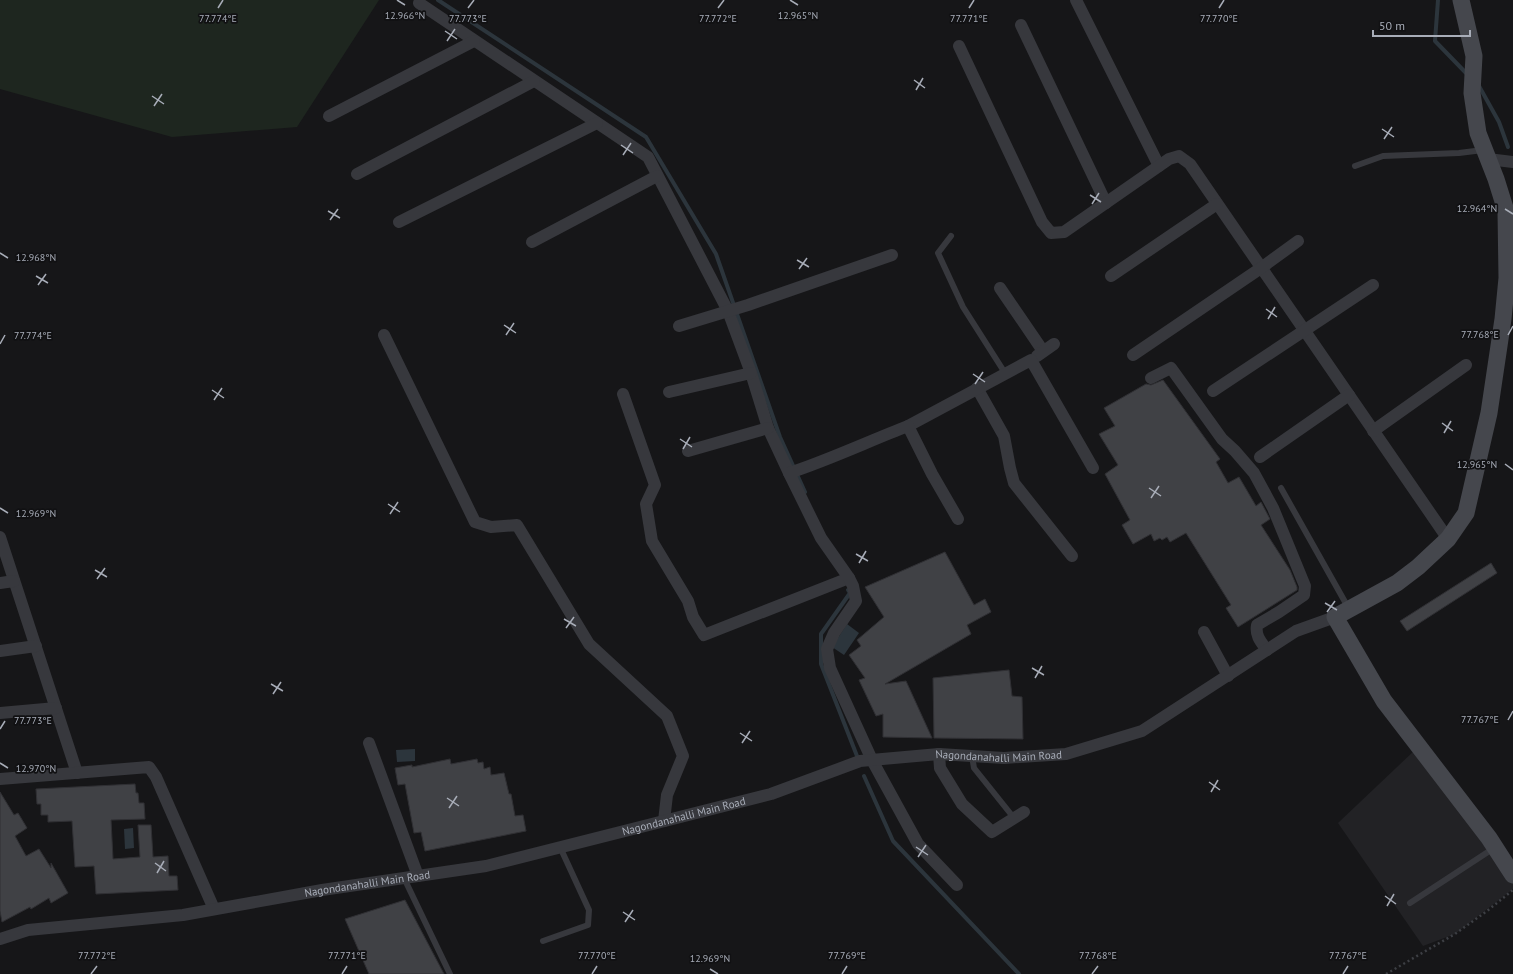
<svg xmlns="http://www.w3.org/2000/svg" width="1513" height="974" font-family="'PT Sans',sans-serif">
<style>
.built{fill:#222225}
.green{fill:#1e261f}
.water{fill:#2c353c}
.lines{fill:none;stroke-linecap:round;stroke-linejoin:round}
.stream{stroke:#2c353c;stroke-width:4}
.building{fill:#404145;stroke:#303034}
.path{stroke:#3d3f44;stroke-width:2.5;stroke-dasharray:2 3;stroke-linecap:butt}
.lane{stroke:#37383d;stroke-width:6}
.street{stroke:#37383d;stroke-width:12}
.secondary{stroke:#45474d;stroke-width:17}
.ticks{fill:none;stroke:#a8adb8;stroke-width:1.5}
.labels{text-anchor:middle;stroke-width:3.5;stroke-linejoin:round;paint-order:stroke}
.street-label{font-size:11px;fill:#a8adb8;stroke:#111113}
.ticks-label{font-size:10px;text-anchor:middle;fill:#a8adb8;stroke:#111113;stroke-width:3.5;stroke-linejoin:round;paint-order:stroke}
</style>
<rect width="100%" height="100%" fill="#161618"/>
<!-- built -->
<path class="built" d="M1415 750 1513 875V889L1455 934 1423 946 1338 823Z"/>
<!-- green -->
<path class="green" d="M0 0H379L297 127 172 137 0 89Z"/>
<!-- water -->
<g class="water">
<path d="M847 624 859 633 844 655 832 647Z"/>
<path d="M415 749V761L397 762 396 750Z"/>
<path d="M133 828 134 848 125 849 124 829Z"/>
</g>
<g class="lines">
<!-- stream -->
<g class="stream">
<path d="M438 0 646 137 716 254 780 437 805 492"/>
<path d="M1438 0 1435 41 1466 73"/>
<path d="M1479 86 1499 122 1508 147"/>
<path d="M848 590 850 593 821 634V664L857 756"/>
<path d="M864 776 893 841 1019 974"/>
</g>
</g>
<!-- building -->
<g class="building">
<path d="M1163 380 1220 459 1216 462 1228 483 1239 477 1256 506 1261 502 1270 519 1261 525 1290 570 1297 587V590L1238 627 1226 608 1231 605 1186 533 1170 542 1167 537 1162 540 1160 538 1154 541 1151 534 1133 544 1122 525 1130 520 1105 474 1118 465 1099 434 1115 426 1104 408 1146 384 1151 385Z"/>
<path d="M945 552 974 605 985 599 991 612 967 625 971 634 885 684 906 681 932 738 883 737V714L876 716 859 680 865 678 849 655 861 646 857 640 884 617 865 587Z"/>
<path d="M1491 563 1497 573 1407 631 1400 621Z"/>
<path d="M1009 670 1012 696 1022 697 1023 739 934 738 933 678Z"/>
<path d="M450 759 451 764 477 759 478 763 483 762 484 769 490 767 491 775 504 773 509 794H511L515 816 523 815 526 831 425 851 421 832 414 833 405 784 398 785 395 768 412 765V767Z"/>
<path d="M135 784 136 793H138L139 803H144L145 819 111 820 113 859 140 857 138 825H151L153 857 168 856 169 876H177L178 890 96 894 94 866 75 867 72 821 48 822V815H41V804H37L36 789Z"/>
<path d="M0 792 14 815 18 813 27 828 15 836 26 856 39 849 51 868V863L68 893 51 903 49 898 31 909 30 907 2 922 0 911Z"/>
<path d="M405 900 444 974H369L345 919Z"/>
</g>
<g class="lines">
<!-- path -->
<path class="path" d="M1386 974 1455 934 1487 911 1513 890"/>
<!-- lane -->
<g class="lane">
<path d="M1355 166 1383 156 1459 153 1483 150"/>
<path d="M951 236 938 253 963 307 1005 373"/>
<path d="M1281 488 1349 609"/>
<path d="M972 756 974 768 1014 818"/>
<path d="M404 878 450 974"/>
<path d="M1410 903 1494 848"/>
<path d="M543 941 588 925 589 910 560 847"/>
</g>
<!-- street -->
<g class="street">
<path d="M1076 0 1159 166"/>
<path d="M419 3 648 157 728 311 751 373 768 428 789 473"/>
<path d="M1021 25 1106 203"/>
<path d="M959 46 1042 222 1051 233 1064 232 1169 159 1179 156 1190 164 1448 539"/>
<path d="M329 116 474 41"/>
<path d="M1488 159 1513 162"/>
<path d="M357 174 534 81"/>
<path d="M399 222 597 123"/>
<path d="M532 242 657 176"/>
<path d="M1111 276 1217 204"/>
<path d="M1000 288 1043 351"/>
<path d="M679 326 748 305 892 255"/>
<path d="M384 335 475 522 491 527 517 525 589 644 667 716 683 756 667 795 664 821"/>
<path d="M1133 355 1261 268 1298 241"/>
<path d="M1037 356 1054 344"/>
<path d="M1151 378 1171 368 1222 439 1235 451 1254 473 1273 508 1305 586 1304 595 1279 612 1257 625C1255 636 1261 642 1267 650"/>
<path d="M977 388 1004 436 1010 468 1014 483 1072 556"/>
<path d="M1213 391 1373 285"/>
<path d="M669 392 751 373"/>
<path d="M623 394 655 485 646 504 652 541 688 601 693 617 704 635 849 578"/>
<path d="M908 426 1031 360 1093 468"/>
<path d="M1373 431 1466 365"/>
<path d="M688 451 768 428"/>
<path d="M1260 457 1349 395"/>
<path d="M0 537 77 773"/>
<path d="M0 583 14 581"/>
<path d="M1204 632 1228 676"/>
<path d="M0 651 36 646"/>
<path d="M0 713 56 708"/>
<path d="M369 743 418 876"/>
<path d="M939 754 940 768 962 804 992 832 1024 812"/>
<path d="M0 779 149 767 156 777 214 909"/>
<path d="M957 885 918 844 872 760 830 668 827 649 834 633 856 601 853 586 849 578 821 538 789 473C829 460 869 441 908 426L932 474 958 519"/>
<path id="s1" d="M0 939 28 930 183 915 322 890 486 866 771 794 860 761 939 754 1004 758 1066 754 1142 731 1296 631 1335 617"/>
</g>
<!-- secondary -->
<path class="secondary" d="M1461 0 1474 56 1472 93 1478 133 1496 179 1506 211 1507 278 1503 319 1489 413 1466 513 1448 539 1418 567 1397 583 1335 617 1384 701 1489 838 1513 875"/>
</g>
<!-- ticks -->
<path class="ticks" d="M397 0 405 5M790 0 798 5M218 8 223 0M468 8 474 0M718 8 724 0M969 8 974 0M1219 8 1224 0M445 31 457 39M447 41 455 29M914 80 925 88M916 90 923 78M152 96 164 104M154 106 162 94M1382 129 1394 137M1384 139 1392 127M621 145 633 153M623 155 631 143M1090 195 1101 202M1092 204 1099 193M1505 209 1513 214M328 211 340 218M330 220 338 209M0 253 8 258M797 260 809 267M799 269 807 258M36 276 48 283M38 285 46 274M1266 309 1277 317M1268 319 1275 307M504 325 516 333M506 335 514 323M1508 335 1513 326M0 344 5 335M973 374 985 382M975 384 983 372M212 390 224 398M214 400 222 388M1442 423 1453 431M1444 433 1451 421M680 439 692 447M683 449 690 437M1505 464 1513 470M1149 488 1161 496M1151 498 1159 486M388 504 400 512M0 508 8 513M390 514 398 502M856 554 868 561M859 563 866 551M95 570 107 577M97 579 105 568M1325 603 1337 610M1327 612 1335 601M564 619 576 626M566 628 574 617M1032 668 1044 675M1035 678 1042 666M271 684 283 691M273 694 281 682M1508 720 1513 711M0 729 5 721M740 733 752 741M742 743 750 731M0 763 8 768M1209 782 1220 790M1211 792 1218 780M447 798 459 806M449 808 457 796M916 847 928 855M918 857 926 845M155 863 166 871M157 873 164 861M1385 896 1396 904M1387 906 1394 894M623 912 635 920M625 922 633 910M710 969 718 974M91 974 97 966M342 974 347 966M592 974 597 966M842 974 847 966M1092 974 1098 966M1343 974 1348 966"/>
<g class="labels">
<!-- street labels -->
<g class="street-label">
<text dy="4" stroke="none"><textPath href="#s1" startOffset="1020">Nagondanahalli Main Road</textPath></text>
<text dy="4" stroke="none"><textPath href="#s1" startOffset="696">Nagondanahalli Main Road</textPath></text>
<text dy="4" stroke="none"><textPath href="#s1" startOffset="372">Nagondanahalli Main Road</textPath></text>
</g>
</g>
<g class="ticks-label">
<text x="798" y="19">12.965°N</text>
<text x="405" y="19">12.966°N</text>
<text x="718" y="22">77.772°E</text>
<text x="969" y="22">77.771°E</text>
<text x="1219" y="22">77.770°E</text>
<text x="218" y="22">77.774°E</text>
<text x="468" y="22">77.773°E</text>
<text x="1477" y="212">12.964°N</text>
<text x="36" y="261">12.968°N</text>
<text x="1480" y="338">77.768°E</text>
<text x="33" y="339">77.774°E</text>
<text x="1477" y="468">12.965°N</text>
<text x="36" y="517">12.969°N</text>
<text x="1480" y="723">77.767°E</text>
<text x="33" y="724">77.773°E</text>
<text x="36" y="772">12.970°N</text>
<text x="97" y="959">77.772°E</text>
<text x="347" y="959">77.771°E</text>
<text x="597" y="959">77.770°E</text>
<text x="847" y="959">77.769°E</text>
<text x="1098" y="959">77.768°E</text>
<text x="1348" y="959">77.767°E</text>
<text x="710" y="962">12.969°N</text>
</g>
<!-- scale -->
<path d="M1373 30v6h97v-6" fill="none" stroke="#a8adb8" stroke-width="2"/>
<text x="1379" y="30" font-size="12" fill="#a8adb8" stroke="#111113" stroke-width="3" paint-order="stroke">50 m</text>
</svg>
